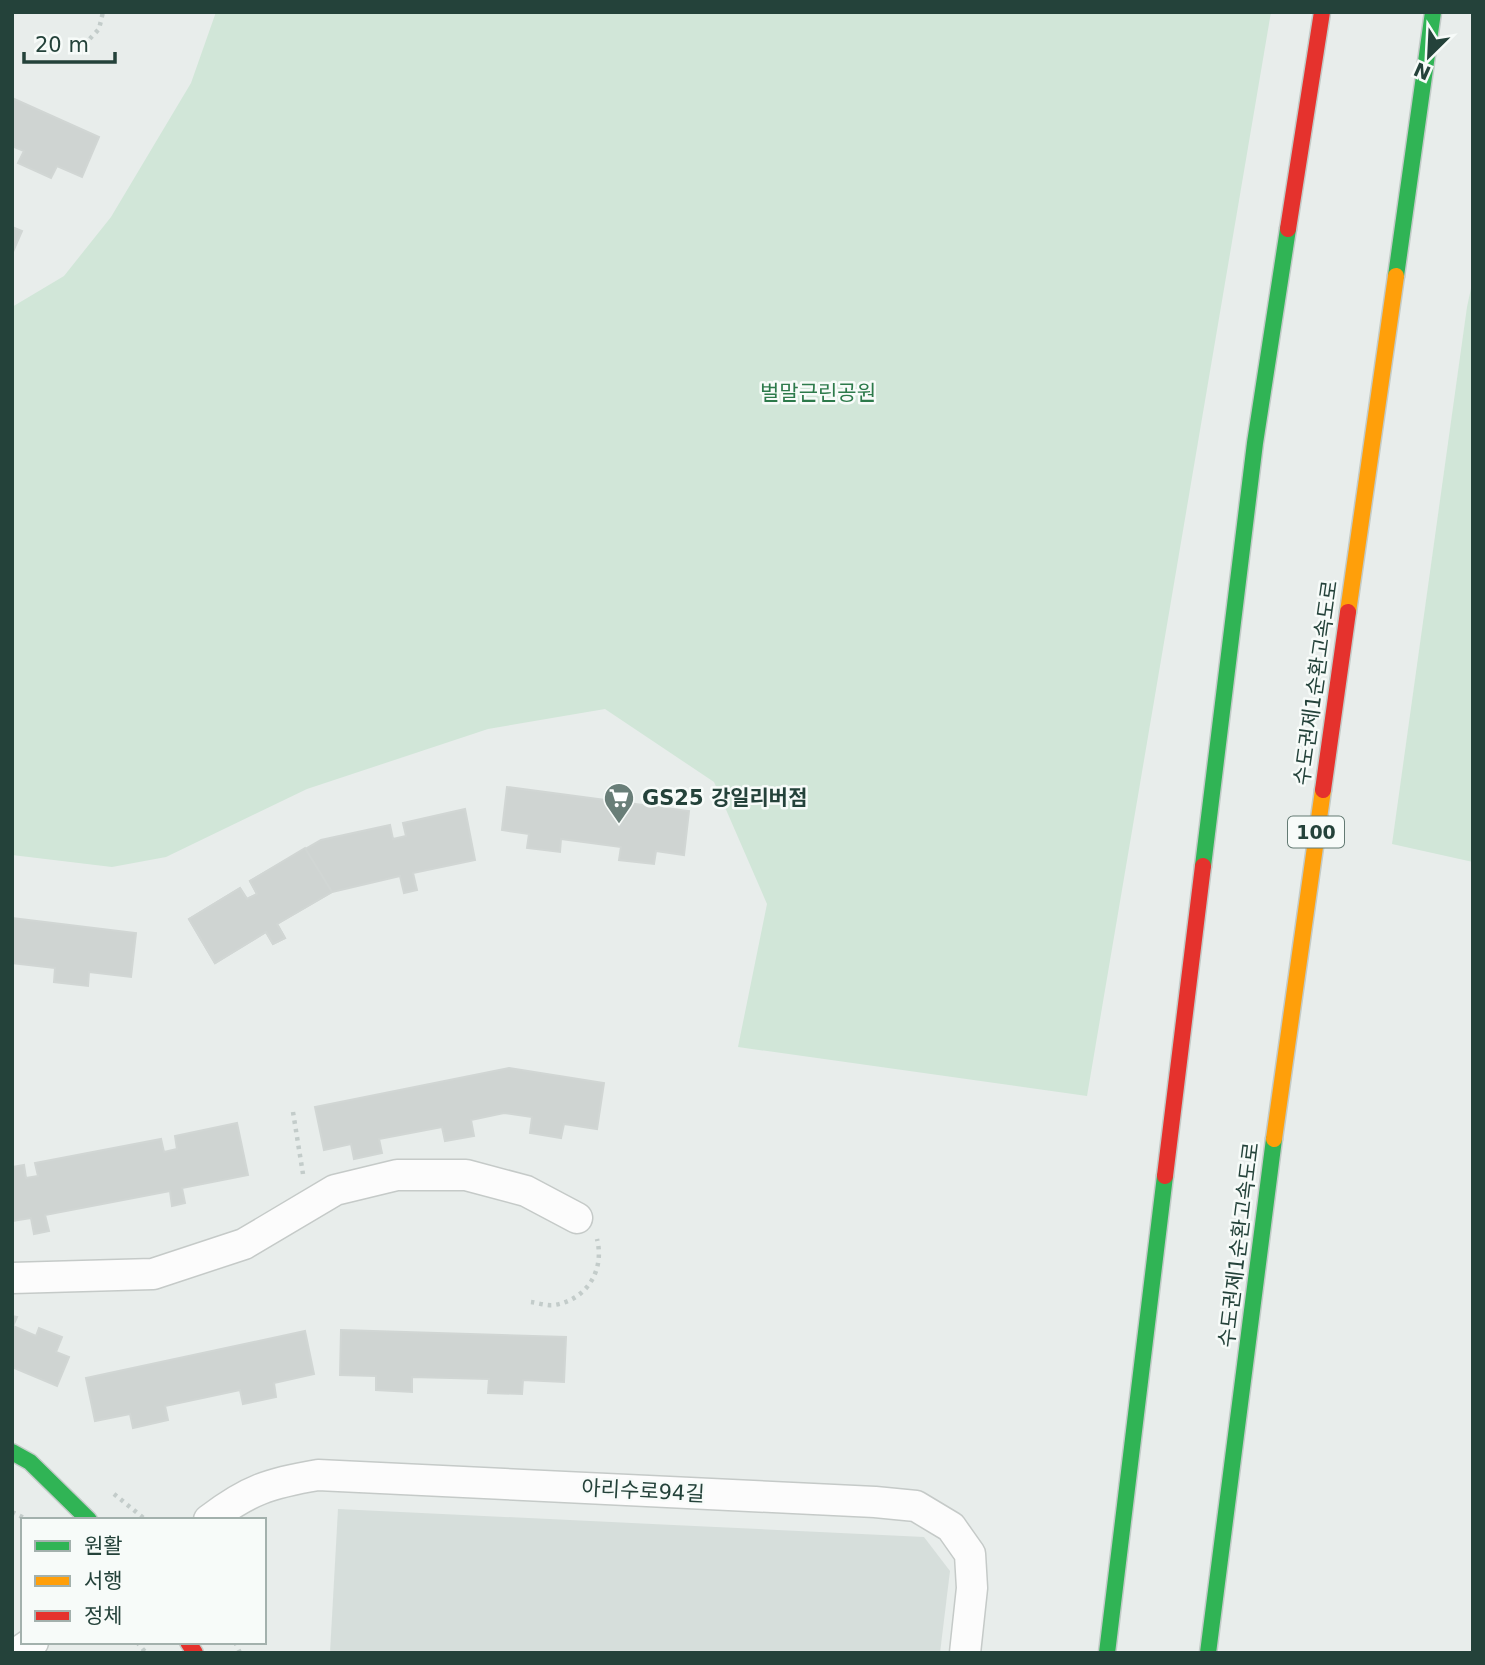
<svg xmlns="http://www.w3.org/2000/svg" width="1485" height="1665" font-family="'DejaVu Sans','Noto Sans KR',sans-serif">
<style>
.built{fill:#d6dedb}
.green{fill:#d1e6d8}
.building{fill:#cfd4d2;stroke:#d1d6d4;stroke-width:2}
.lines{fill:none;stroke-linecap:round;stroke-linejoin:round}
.street-casing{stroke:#c5cac8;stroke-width:33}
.fast-casing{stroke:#c3cbc8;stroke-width:19}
.slow-casing{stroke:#c3cbc8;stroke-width:19}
.jam-casing{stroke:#c3cbc8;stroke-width:19}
.path{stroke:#c3ccca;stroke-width:4.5;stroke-dasharray:3.5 5;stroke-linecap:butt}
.street{stroke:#fcfcfc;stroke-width:30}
.fast{stroke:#30b455;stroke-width:16}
.slow{stroke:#ff9f0a;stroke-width:16}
.jam{stroke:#e5322d;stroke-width:16}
.labels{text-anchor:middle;stroke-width:5;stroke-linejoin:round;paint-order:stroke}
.shield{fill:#f7fbf9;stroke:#637a73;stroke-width:2}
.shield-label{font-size:19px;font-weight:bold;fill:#24423a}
.park-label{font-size:21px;fill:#2d7a4b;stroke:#f7fbf9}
.street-label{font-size:21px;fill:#24423a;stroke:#f7fbf9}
.poi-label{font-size:21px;font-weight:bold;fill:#24423a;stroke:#f7fbf9;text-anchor:start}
</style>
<rect width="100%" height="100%" fill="#e8edeb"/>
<!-- built -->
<path class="built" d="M338 1509 924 1537 950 1571 940 1653H330Z"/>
<!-- green -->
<g class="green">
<path d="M216 12H1271L1087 1096 738 1047 767 904 714 782 605 709 488 729 307 789 166 857 112 867 12 855V307L64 276 111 217 191 83Z"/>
<path d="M1473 279V862L1392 844 1467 307Z"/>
</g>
<!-- building -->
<g class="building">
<path d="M12 98 99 137 82 177 57 166 51 178 18 163 24 151 12 146Z"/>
<path d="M12 227 22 231 12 254Z"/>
<path d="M507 787 689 811 684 855 656 851 654 864 619 860 621 847 561 839 560 852 527 848 529 834 502 830Z"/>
<path d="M465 809 475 860 413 873 417 890 404 893 400 876 332 892 277 924 285 938 273 944 266 932 215 963 189 919 240 888 247 899 257 894 250 881 321 840 390 825 393 839 406 836 403 823Z"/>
<path d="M305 848 332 892 277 924 285 938 273 944 266 932 215 963 189 919 240 888 247 899 257 894 250 881Z"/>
<path d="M12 918 136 933 131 977 89 972 88 986 54 982 55 968 12 963Z"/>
<path d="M509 1068 604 1083 597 1129 564 1124 561 1138 530 1133 532 1117 504 1113 471 1120 474 1136 445 1141 442 1127 379 1139 382 1153 354 1159 351 1144 324 1150 315 1107Z"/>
<path d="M237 1123 248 1175 182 1188 185 1203 172 1206 170 1191 45 1215 49 1231 34 1234 31 1218 12 1221V1167L24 1165 26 1178 38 1176 35 1163 161 1139 164 1152 177 1149 175 1136Z"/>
<path d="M12 1316 17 1317 13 1326 36 1336 39 1328 62 1337 56 1352 69 1357 57 1386 12 1367Z"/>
<path d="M341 1330 566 1337 564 1382 523 1380 522 1394 488 1393 489 1379 412 1377V1392L376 1390V1376L340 1375Z"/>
<path d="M305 1331 314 1374 274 1383 276 1397 243 1404 240 1390 165 1406 168 1420 133 1428 130 1414 95 1421 86 1378Z"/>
</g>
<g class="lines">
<!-- street casing -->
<g class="street-casing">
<g id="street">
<path d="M12 1278 153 1274 244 1244 335 1190 397 1175H466L526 1191 577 1218"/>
<path d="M209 1520C248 1490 270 1483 318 1475L875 1502 916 1506 951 1527 970 1554 972 1588 965 1653"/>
<path d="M17 1653 33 1642"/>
</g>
</g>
<!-- fast casing -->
<g class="fast-casing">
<g id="fast">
<path d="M1396 276 1433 12"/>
<path d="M1203 866 1255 443 1288 229"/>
<path d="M12 1452 30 1462 89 1520"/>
<path d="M1107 1653 1165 1176"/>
<path d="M1208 1653 1274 1139"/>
</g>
</g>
<!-- slow casing -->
<g class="slow-casing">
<g id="slow">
<path d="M1348 612 1396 276"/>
<path d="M1274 1139 1323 790"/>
</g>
</g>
<!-- jam casing -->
<g class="jam-casing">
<g id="jam">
<path d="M1288 229 1322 12"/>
<path d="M1323 790 1348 612"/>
<path d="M1165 1176 1203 866"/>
<path d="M188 1642 195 1653"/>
</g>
</g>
<!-- path -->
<g class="path">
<path d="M84 45 99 29 103 12"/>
<path d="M293 1112 303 1174"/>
<path d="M531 1302C538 1303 547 1306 554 1305 587 1300 605 1270 597 1239"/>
<path d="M114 1494 146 1520"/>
<path d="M12 1512 28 1520"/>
<path d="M137 1642 146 1653"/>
<path d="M235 1642 240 1653"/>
</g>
<!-- street -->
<use href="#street" class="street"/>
<!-- fast -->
<use href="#fast" class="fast"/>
<!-- slow -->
<use href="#slow" class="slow"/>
<!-- jam -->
<use href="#jam" class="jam"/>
</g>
<!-- icons -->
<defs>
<g id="supermarket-pin" transform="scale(1.575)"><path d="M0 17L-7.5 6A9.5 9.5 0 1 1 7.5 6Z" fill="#697e78" stroke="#f7fbf9"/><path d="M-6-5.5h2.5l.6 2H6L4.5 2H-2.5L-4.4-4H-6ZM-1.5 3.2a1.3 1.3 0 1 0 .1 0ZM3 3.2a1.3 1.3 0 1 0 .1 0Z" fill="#fff"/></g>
</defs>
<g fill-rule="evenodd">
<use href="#supermarket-pin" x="619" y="798"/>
</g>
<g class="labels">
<!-- shield labels -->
<rect class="shield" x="1288" y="816.5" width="56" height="31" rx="5"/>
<g class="shield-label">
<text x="1316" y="839">100</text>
</g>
<!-- park labels -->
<g class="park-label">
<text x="818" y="400">벌말근린공원</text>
</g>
<!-- street labels -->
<g class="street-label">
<text transform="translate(1316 683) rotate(-82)" y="7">수도권제1순환고속도로</text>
<text transform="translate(1239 1245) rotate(-83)" y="7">수도권제1순환고속도로</text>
<text transform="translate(643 1491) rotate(3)" y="7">아리수로94길</text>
</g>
<!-- poi labels -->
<g class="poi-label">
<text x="642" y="805">GS25 강일리버점</text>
</g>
</g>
<!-- border -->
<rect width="1485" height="1665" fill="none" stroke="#24423a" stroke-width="28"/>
<!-- legend -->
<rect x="21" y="1518" width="245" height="126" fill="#f7fbf9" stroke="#a3b1ad" stroke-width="2"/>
<rect x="35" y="1541" width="35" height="10" fill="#30b455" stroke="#a3b1ad" stroke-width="2"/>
<text x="84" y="1553" font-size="21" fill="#24423a">원활</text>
<rect x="35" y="1576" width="35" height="10" fill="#ff9f0a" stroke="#a3b1ad" stroke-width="2"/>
<text x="84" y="1588" font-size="21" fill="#24423a">서행</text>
<rect x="35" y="1611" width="35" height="10" fill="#e5322d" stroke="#a3b1ad" stroke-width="2"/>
<text x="84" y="1623" font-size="21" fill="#24423a">정체</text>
<!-- north arrow -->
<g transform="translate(1429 56) rotate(204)" stroke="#f7fbf9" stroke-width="5" paint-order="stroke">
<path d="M0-5L12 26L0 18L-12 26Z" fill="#24423a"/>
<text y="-10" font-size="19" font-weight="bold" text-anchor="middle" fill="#24423a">N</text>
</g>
<!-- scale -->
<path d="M24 52v10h91v-10" fill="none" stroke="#24423a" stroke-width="3.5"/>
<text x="35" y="52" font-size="21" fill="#24423a" stroke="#f7fbf9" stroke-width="5" paint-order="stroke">20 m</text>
</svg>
